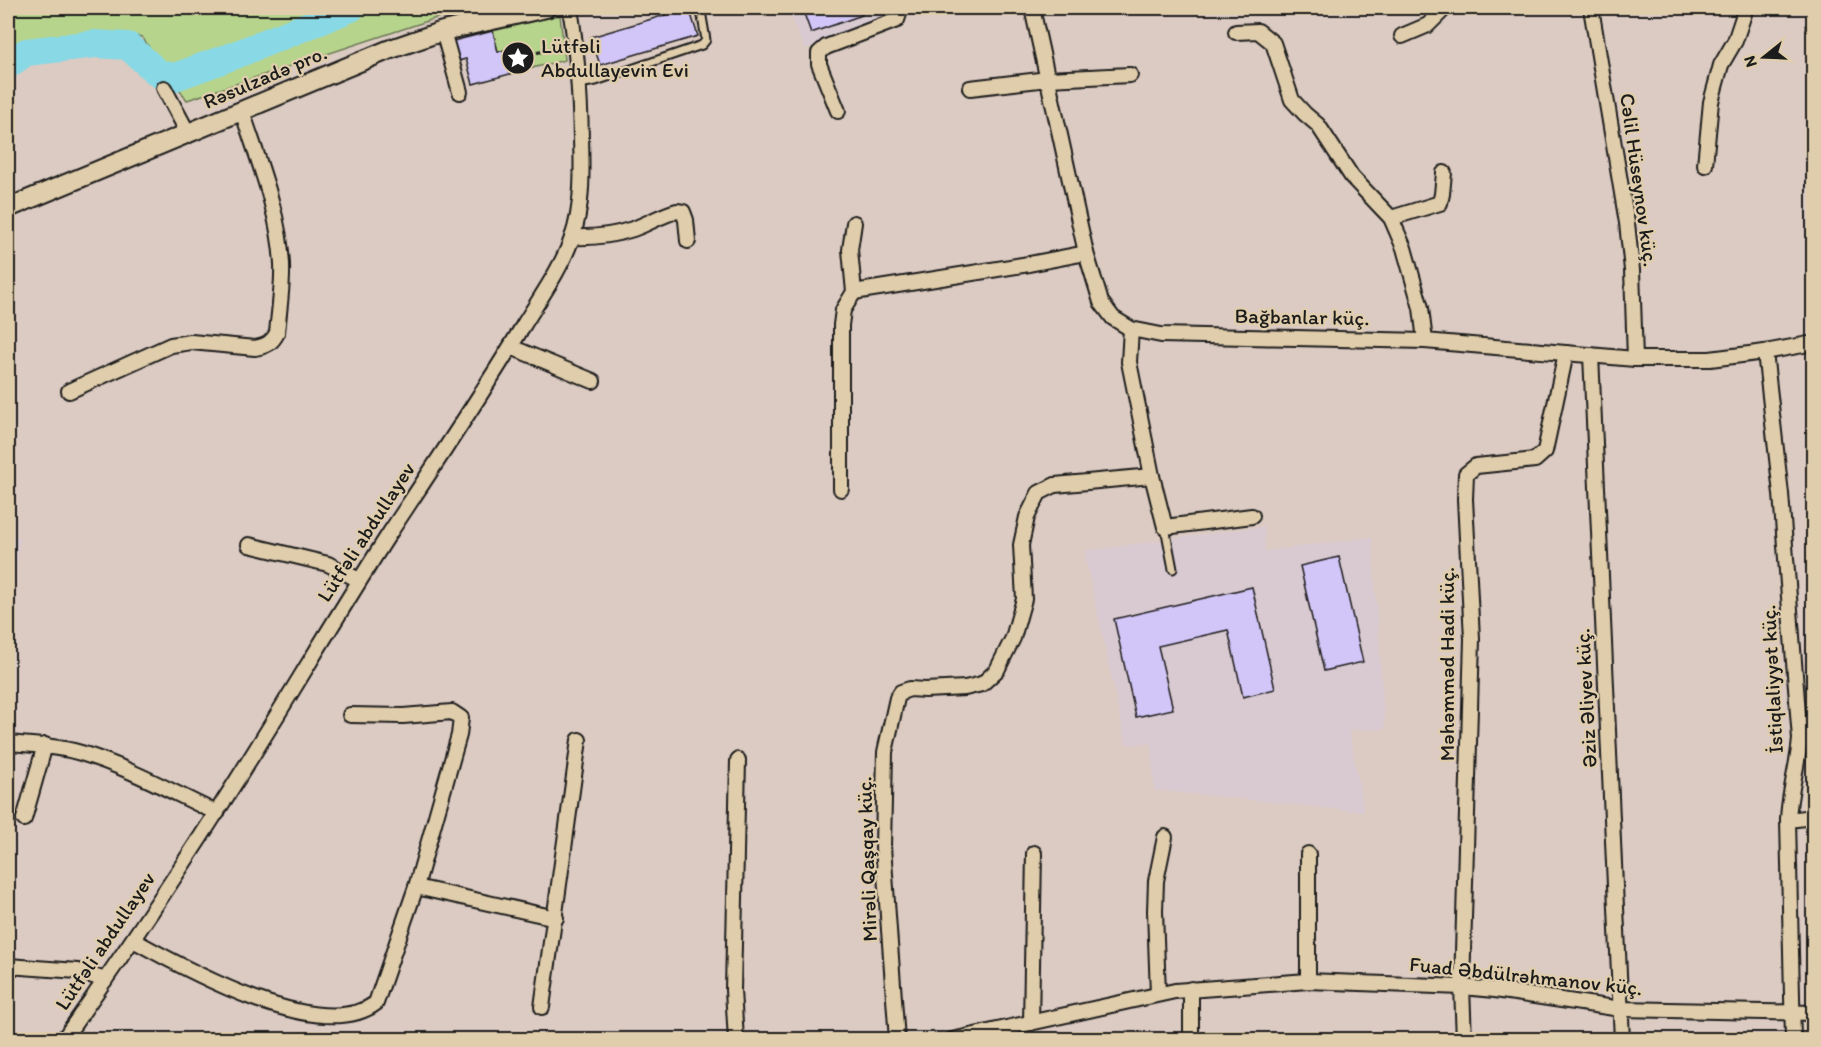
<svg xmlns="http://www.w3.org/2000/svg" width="1821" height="1047" font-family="Itim,sans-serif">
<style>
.built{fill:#d9cad2}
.green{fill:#b7d48c;stroke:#6a7854;stroke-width:1.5}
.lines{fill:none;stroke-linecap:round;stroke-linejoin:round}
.river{stroke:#88d8e5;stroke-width:28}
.building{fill:#d2c6f8;stroke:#1c1c1c;stroke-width:1.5}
.lane-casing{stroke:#1c1c1c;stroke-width:11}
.street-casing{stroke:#1c1c1c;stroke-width:18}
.secondary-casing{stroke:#1c1c1c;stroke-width:22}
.path{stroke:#1c1c1c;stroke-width:3;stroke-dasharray:4.5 4.5;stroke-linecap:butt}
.lane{stroke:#e0cdab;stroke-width:7}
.street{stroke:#e0cdab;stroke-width:14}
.secondary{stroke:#e0cdab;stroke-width:18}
.labels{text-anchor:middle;stroke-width:4.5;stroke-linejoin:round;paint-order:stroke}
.poi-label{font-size:21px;fill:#1c1c1c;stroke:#e0cdab;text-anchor:start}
.street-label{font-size:21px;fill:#1c1c1c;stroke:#e0cdab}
</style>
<rect width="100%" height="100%" fill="#dccbc2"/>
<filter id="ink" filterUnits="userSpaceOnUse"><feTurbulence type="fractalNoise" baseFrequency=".0167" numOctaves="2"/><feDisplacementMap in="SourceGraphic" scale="12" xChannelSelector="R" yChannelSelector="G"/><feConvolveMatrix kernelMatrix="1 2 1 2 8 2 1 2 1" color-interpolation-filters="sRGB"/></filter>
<g filter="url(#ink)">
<!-- built -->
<g class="built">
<path d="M787 8H886L889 14 805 49Z"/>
<path d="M1264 526 1265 551 1372 537 1385 729 1349 730 1364 812 1154 790 1151 743 1126 745 1084 551Z"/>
<path d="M8 535 20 538 8 623Z"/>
</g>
<!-- green -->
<g class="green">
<path d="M8 8H467L187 100 142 37 114 33 25 40 8 53Z"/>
<path d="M560 15 565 60 532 68 526 44 498 52 493 31Z"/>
</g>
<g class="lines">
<!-- river -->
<path class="river" d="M8 65 26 52 95 44 128 46 159 74 175 77 235 55 351 8"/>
</g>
<!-- building -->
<g class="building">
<path d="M689 8 698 36 600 65 591 37Z"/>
<path d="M802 8H859L862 15 811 33Z"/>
<path d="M493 31 498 52 526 44 532 68 473 84 466 59 458 61 453 41Z"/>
<path d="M1339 557 1363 662 1324 671 1300 566Z"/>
<path d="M1252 587 1275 689 1243 697 1228 630 1158 646 1173 709 1136 717 1114 619Z"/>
</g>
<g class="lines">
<!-- lane casing -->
<g class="lane-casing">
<g id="lane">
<path d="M579 84 596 81 702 45 706 40 701 11 707 8"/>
<path d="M1165 527 1173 569"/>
</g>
</g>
<!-- street casing -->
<g class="street-casing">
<g id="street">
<path d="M1032 8 1086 253 1101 302 1113 318 1131 329 1161 335 1425 341 1635 359H1710L1765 352 1814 343"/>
<path d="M1591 8 1627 223 1632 270 1635 359"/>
<path d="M443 31 460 92"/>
<path d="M1236 32 1258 31 1273 43 1292 100 1305 114 1318 125 1352 177 1391 218 1404 248 1421 308 1425 341"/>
<path d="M1402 36 1428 25 1445 8"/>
<path d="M164 88 188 133"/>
<path d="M970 88 1048 79 1130 75"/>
<path d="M838 111 819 64V53L826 47 897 20 900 11 899 8"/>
<path d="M1705 165 1711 102 1721 65 1735 41 1744 14V8"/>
<path d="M1391 218 1440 203 1442 194 1444 173"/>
<path d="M572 237C594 238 612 236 633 229 648 224 661 215 677 211L683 212 686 220 688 241"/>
<path d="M854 292 1029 264 1086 253"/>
<path d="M511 347 593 381"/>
<path d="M1765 352 1781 494 1800 739C1798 766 1789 792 1788 820L1793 1040"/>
<path d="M1591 355 1622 1040"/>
<path d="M69 391 171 345 191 342 255 348C266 346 272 343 277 333 279 310 283 286 282 264 279 211 258 160 242 111"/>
<path d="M1152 476 1165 527 1252 516"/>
<path d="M841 489V325L843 310 854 292 850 250 854 223"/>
<path d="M249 545 328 564 359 580"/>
<path d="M8 743C32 745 57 746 81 753 128 767 172 792 217 813"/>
<path d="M24 819 45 745"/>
<path d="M1788 820 1814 817"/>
<path d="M416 887 556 918"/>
<path d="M133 940C185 969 321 1045 376 1003L416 887 459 735 461 718 452 712 403 716 350 715"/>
<path d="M8 966 78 971 105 980"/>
<path d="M1308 981V854"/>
<path d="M1191 989V1040"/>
<path d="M1158 994 1155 911 1156 881 1165 837"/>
<path d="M542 1007 579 740"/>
<path d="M1031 1023 1034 853"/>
<path d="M63 1040C116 965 167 890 216 813 276 720 331 624 391 531 436 463 481 396 523 326 540 298 561 269 572 238 583 207 582 170 581 138 580 94 577 51 570 8"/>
<path d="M736 1040 733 990 738 760"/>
<path d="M897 1040 883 847 885 752 897 698 901 692 910 689 925 690 965 688 982 684 997 670 1013 638 1024 599 1021 545 1027 517 1039 493 1055 485 1152 476 1129 362 1131 329"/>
<path d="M952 1040 1175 991 1308 981 1462 987 1495 990 1621 1009 1814 1013"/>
<path d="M1464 1040 1462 987 1472 639 1465 499 1466 474 1476 466 1535 460 1545 451 1566 353"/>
</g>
</g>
<!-- secondary casing -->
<g class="secondary-casing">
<path id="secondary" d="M8 208 388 50 443 31 546 8"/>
</g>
<!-- path -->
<path class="path" d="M528 54 562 48"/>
<!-- lane -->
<use href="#lane" class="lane"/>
<!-- street -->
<use href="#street" class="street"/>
<!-- secondary -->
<use href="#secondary" class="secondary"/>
</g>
</g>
<!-- icons -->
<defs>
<g id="sight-disc" transform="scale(1.725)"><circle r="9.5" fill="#1c1c1c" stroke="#e0cdab"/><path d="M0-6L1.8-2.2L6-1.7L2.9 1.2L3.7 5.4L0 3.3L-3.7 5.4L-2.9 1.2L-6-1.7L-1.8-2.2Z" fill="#fff"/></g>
</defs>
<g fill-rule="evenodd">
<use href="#sight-disc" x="518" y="58"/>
</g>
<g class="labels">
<!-- poi labels -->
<g class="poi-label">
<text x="541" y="53">Lütfəli<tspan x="541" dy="24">Abdullayevin Evi</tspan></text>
</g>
<!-- street labels -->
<g class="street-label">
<text transform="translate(265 77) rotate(-23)" y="7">Rəsulzadə pro.</text>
<text transform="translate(1639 180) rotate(82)" y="7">Cəlil Hüseynov küç.</text>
<text transform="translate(1302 317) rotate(1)" y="7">Bağbanlar küç.</text>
<text transform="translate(366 532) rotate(-57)" y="7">Lütfəli abdullayev</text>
<text transform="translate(1447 664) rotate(-90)" y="7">Məhəmməd Hadi küç.</text>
<text transform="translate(1772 679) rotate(-93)" y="7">İstiqlaliyyət küç.</text>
<text transform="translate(1586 698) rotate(-93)" y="7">Əziz Əliyev küç.</text>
<text transform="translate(867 859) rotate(-92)" y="7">Mirəli Qaşqay küç.</text>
<text transform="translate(105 941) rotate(-56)" y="7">Lütfəli abdullayev</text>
<text transform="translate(1526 976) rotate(6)" y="7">Fuad Əbdülrəhmanov küç.</text>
</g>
</g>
<!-- margin -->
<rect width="1821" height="1047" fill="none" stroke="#e0cdab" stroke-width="30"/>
<rect x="15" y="15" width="1791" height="1017" fill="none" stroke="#1c1c1c" stroke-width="2" filter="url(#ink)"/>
<!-- north arrow -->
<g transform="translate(1764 57) rotate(252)" stroke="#e0cdab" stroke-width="4.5" paint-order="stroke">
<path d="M0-4.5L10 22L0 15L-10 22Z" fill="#1c1c1c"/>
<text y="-9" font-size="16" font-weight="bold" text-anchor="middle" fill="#1c1c1c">N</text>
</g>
</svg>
